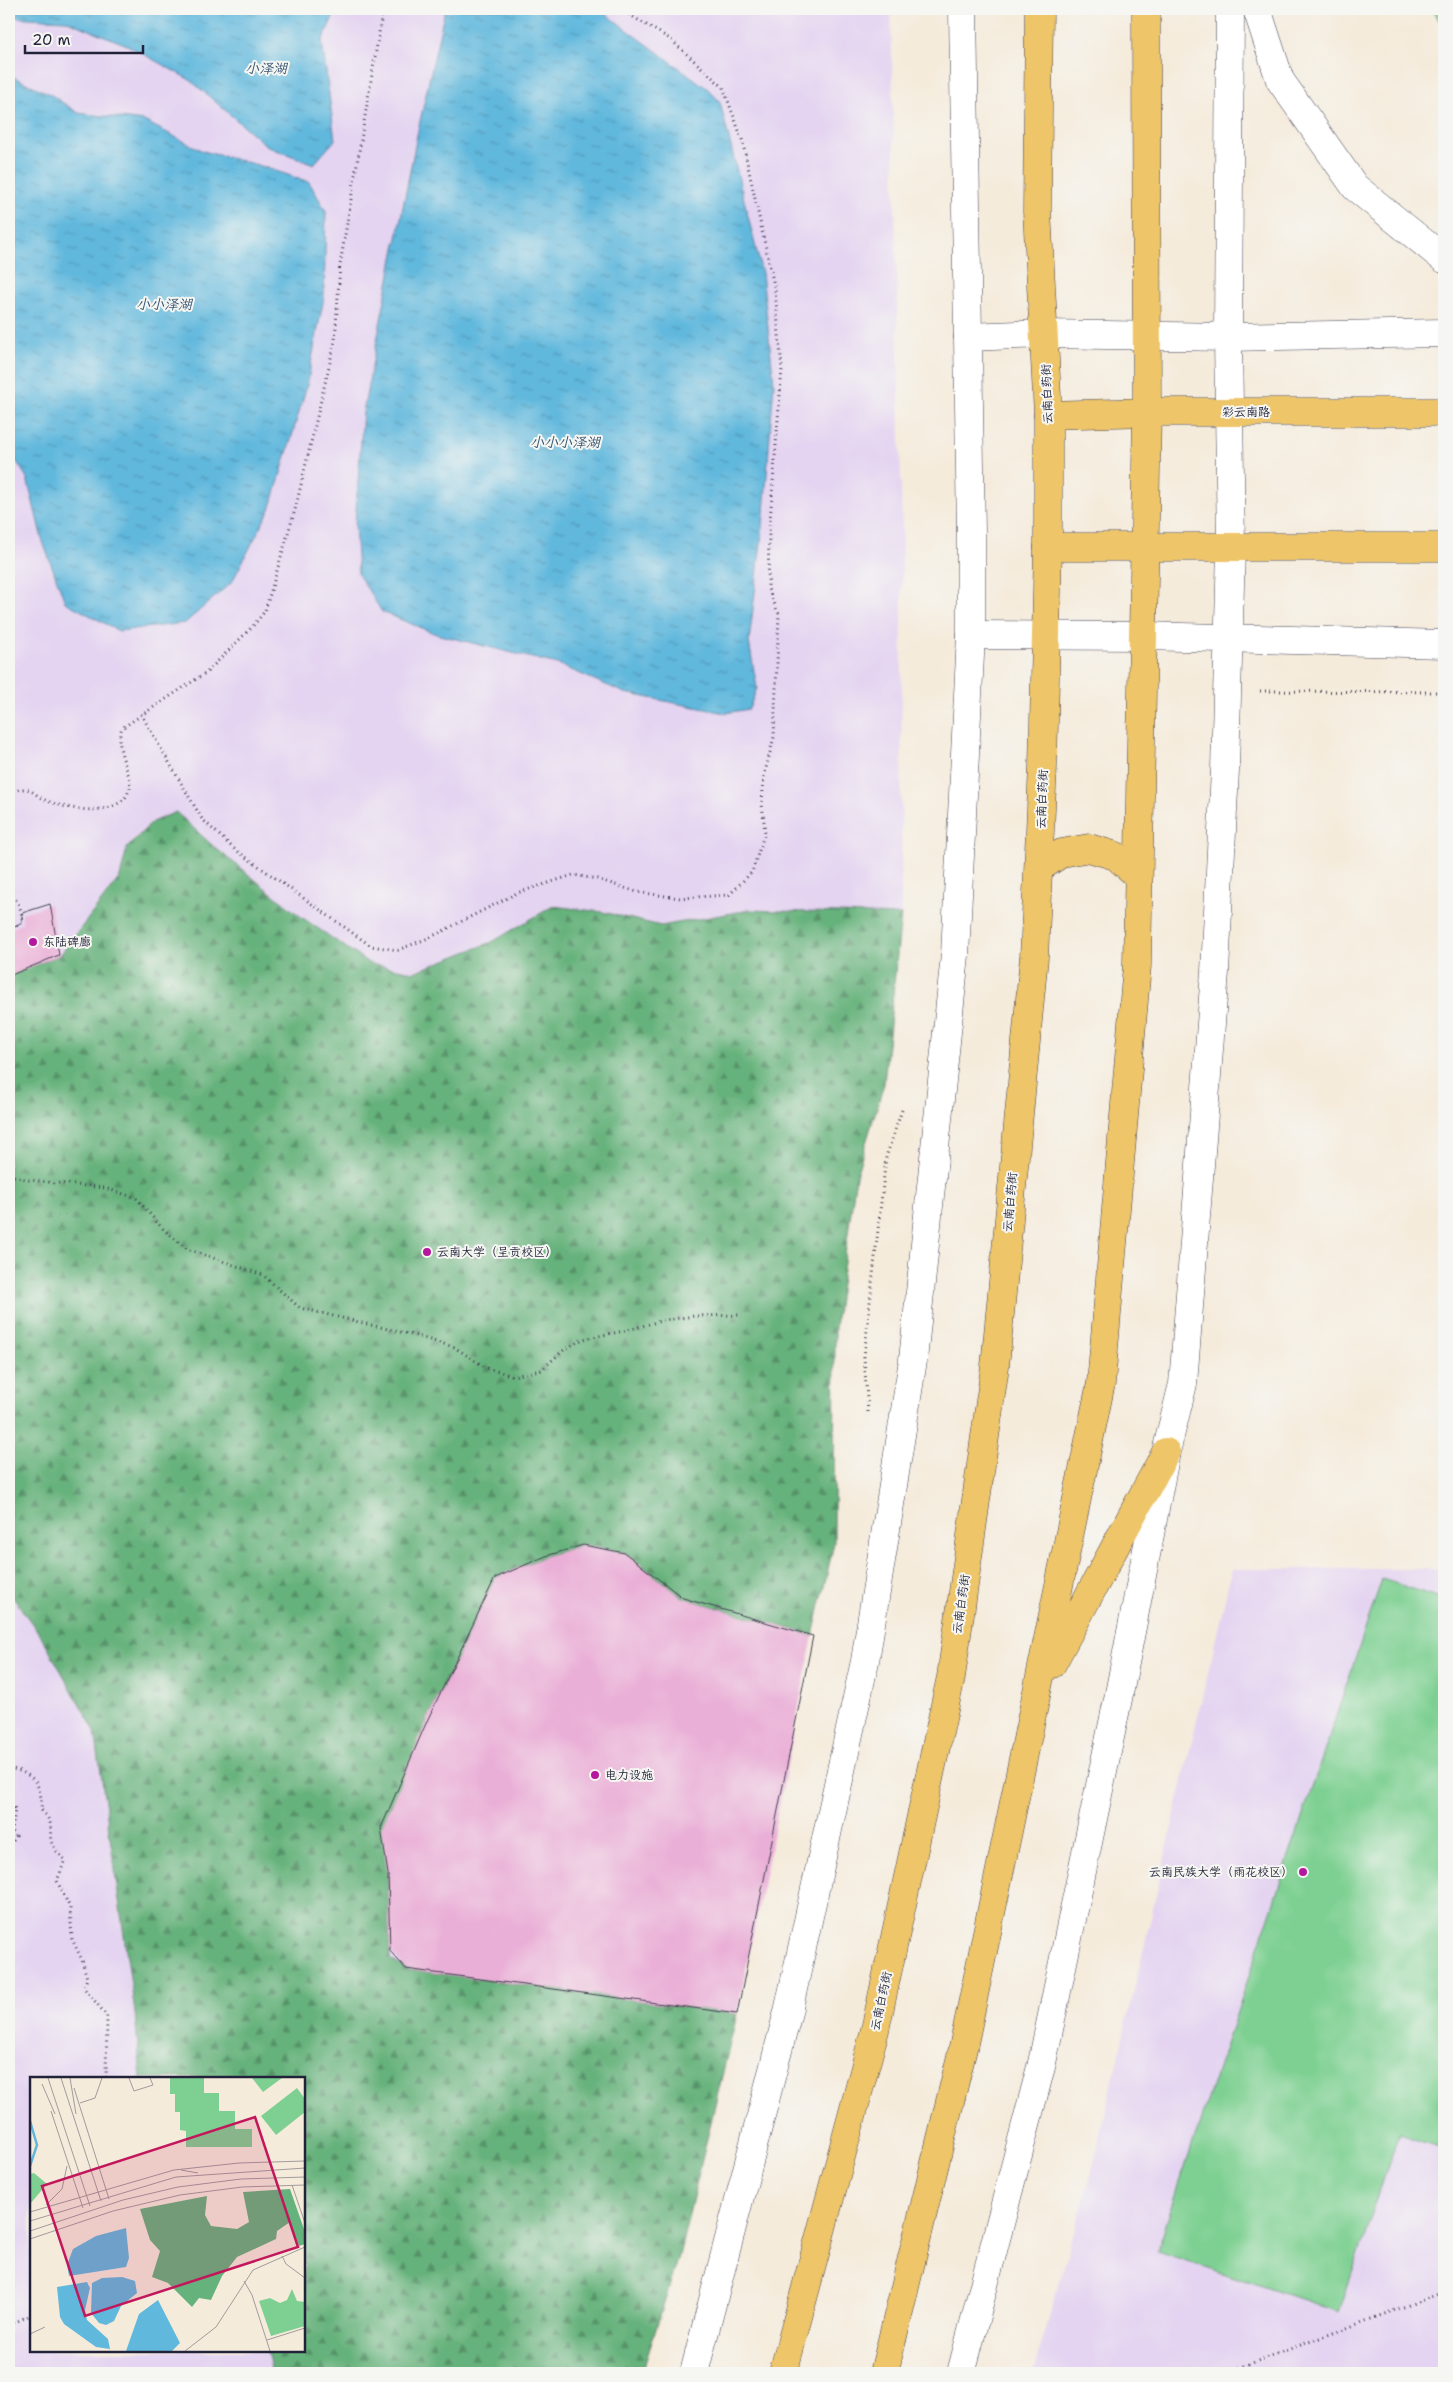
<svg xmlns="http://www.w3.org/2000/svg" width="1453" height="2382" font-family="'Shantell Sans','LXGW WenKai TC',sans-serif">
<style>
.built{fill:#e4d3f1;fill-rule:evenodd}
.forest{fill:url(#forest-firs);stroke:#446a5c}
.park{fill:url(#park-tufts);stroke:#507966}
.pitch{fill:#7ed092;stroke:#507966}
.water{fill:url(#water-ripples);stroke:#416d8c}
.building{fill:#eaafd7}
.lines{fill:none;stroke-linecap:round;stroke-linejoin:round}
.street-casing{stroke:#424053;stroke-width:29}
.primary-casing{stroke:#424053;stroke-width:29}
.path{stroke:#424053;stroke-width:3;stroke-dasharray:1 4;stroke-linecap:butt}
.street{stroke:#fff;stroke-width:28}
.primary{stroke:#eec569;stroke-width:28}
.poi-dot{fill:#b5179e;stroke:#f6f6f2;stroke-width:2}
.labels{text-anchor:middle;stroke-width:4;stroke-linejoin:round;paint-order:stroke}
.street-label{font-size:12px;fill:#22223b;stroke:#f6f6f2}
.poi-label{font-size:12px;fill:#22223b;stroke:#f6f6f2;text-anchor:start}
.water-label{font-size:14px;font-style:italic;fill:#385674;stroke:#f6f6f2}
.inset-river{fill:none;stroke:#60b8dd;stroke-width:2.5}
.inset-road{fill:none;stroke:#a19b9b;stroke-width:1}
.view{fill:#c2185b;fill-opacity:0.15;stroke:#c2185b;stroke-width:2.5}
.inset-edge{fill:none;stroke:#22223b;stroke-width:2.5}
</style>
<defs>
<pattern id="forest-firs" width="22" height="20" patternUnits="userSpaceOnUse" patternTransform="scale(1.25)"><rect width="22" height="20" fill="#66b27c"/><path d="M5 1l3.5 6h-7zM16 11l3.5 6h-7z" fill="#549067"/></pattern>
<pattern id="park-tufts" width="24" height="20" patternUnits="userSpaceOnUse" patternTransform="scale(1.25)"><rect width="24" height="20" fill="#7ed092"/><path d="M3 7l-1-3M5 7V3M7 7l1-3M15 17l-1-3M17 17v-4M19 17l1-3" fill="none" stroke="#6db27f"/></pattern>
<pattern id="water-ripples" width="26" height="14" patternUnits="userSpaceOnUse" patternTransform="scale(1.25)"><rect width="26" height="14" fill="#60b8dd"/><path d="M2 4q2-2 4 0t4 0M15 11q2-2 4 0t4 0" fill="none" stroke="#4f95b4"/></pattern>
</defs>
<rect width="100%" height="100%" fill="#f6f6f2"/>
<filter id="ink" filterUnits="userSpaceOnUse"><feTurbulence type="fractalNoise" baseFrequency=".02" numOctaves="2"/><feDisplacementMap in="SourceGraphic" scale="10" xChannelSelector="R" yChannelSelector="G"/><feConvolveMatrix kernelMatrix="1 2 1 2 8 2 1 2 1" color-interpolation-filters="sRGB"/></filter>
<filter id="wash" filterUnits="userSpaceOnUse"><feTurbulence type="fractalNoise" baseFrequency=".0096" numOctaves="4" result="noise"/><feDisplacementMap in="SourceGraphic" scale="20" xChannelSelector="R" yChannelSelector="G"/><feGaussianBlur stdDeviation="1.12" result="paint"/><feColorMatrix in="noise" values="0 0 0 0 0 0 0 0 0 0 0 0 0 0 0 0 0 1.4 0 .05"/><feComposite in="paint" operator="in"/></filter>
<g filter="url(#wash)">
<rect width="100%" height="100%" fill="#f5ebdb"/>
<!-- built -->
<g class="built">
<path d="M9 9H891L902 534 901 915 884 1084 856 1176 835 1327 834 1543 813 1636 737 2014 678 2260 642 2373H9ZM31 2078H304V2351H31Z"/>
<path d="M1232 1569H1444V2373H1033L1091 2175Z"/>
</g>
<!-- forest -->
<path class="forest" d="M176 812 213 846 300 916 370 964 414 972 492 942 553 906 603 912 661 926 748 910 901 915 884 1084 856 1176 835 1327 834 1543 813 1636 683 1598 625 1553 583 1545 546 1556 495 1578 427 1721 388 1874 390 1959 406 1969 737 2014 678 2260 642 2373H272L267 2351H304V2078H141L135 2013 95 1731 41 1636 9 1592V976L60 955 120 877 127 848 152 822Z"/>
<!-- park -->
<path class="park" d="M1431 9H1444V27Z"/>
<!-- pitch -->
<path class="pitch" d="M1382 1579 1444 1599V2148L1399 2133 1339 2312 1157 2251Z"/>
<!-- water -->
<g class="water">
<path d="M9 9H337L322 41 335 140 314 164 268 147 190 80 127 45 65 20 9 17Z"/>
<path d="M445 9H599L708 89 720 102 762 273 774 383 763 526 749 642 757 688 749 709 725 713 625 693 557 664 436 634 382 612 358 574 355 524 363 412 418 130Z"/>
<path d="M9 75 50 94 78 113 144 121 203 151 258 165 309 182 326 211 324 297 307 385 271 507 232 582 185 623 119 631 65 602 42 539 27 478 9 449Z"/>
</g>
<g id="blocks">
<!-- building -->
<g class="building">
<path d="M50 904 59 955 9 976V930L22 923V913Z"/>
<path d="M583 1545 625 1553 683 1598 813 1636 737 2014 406 1969 390 1951 388 1874 381 1828 427 1721 495 1578 546 1556Z"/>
</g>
</g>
</g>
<g filter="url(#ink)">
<use href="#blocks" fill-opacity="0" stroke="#424053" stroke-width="1"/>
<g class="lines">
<!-- street casing -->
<g class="street-casing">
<g id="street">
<path d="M1257 9 1280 80 1355 187 1444 259"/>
<path d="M968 337 1044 334 1228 337 1444 333"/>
<path d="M971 635 1143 636 1444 644"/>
<path d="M694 2373 788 2012 865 1661 913 1360 955 955 971 635V535L963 9"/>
<path d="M961 2373 1042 2063 1118 1699 1166 1452 1183 1384 1215 972 1225 770 1231 548 1228 337 1230 9"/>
</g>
</g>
<!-- primary casing -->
<g class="primary-casing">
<g id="primary">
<path d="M1048 415 1147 412H1444"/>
<path d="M1048 547H1444"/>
<path d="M1039 868 1062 853 1089 848 1116 856 1137 875"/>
<path d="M1052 1664 1166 1452"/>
<path d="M783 2373 875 2030 951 1677 995 1366 1034 957 1043 766 1048 547V415L1037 211 1039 9"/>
<path d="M884 2373 963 2048 1101 1383 1137 965 1147 412 1146 9"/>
</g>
</g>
<!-- path -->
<g class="path">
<path d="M1260 691 1444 692"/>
<path d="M141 714 202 819 233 848 371 946 398 950 431 937 517 893 573 875 597 879 637 892 680 898 729 895 752 872 765 832 762 803 764 776 774 737 779 614 768 589 769 533 782 369 775 290 742 139 723 87 670 39 620 9"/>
<path d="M9 795C13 793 18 789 23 789 32 789 35 795 43 799 64 809 105 817 124 799 127 796 129 790 131 786 128 767 114 746 122 728L207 672 253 626 265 611 295 510 335 341 340 265 383 9"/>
<path d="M9 892C18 899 23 912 22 923L9 930"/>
<path d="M9 1175 29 1180 105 1188 136 1198 162 1228 187 1249 263 1275 300 1308 413 1335 454 1347 486 1368 514 1376 541 1370 565 1349 583 1339 624 1331 664 1320 695 1316 741 1315"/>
<path d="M868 1412 864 1357 886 1157 902 1110"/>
<path d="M9 1768C33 1773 43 1785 41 1810 59 1827 45 1833 54 1847 56 1852 62 1856 65 1860L57 1881 70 1908 72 1939 82 1960 87 1978 84 1988 107 2016 106 2078"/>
<path d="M9 1799 15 1809 12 1831 16 1836 9 1848"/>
<path d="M9 2325 31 2315"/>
<path d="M1225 2373 1444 2292"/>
</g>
<!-- street -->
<use href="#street" class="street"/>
<!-- primary -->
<use href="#primary" class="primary"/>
</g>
</g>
<!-- markers -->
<g class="poi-dot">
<circle cx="33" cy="942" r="5"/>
<circle cx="427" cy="1252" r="5"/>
<circle cx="595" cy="1775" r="5"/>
<circle cx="1303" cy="1872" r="5"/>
</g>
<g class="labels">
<!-- street labels -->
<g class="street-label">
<text transform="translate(1047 394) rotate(-92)" y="4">云南白药街</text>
<text x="1246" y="416">彩云南路</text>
<text transform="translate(1042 799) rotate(-88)" y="4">云南白药街</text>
<text transform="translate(1010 1202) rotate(-85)" y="4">云南白药街</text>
<text transform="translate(961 1604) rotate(-82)" y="4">云南白药街</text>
<text transform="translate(881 2001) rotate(-78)" y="4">云南白药街</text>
</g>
<!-- poi labels -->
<g class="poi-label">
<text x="43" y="946">东陆碑廊</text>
<text x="437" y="1256">云南大学（呈贡校区）</text>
<text x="605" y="1779">电力设施</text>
<text x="1293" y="1876" text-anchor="end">云南民族大学（雨花校区）</text>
</g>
<!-- water labels -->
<g class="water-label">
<text x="266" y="73">小泽湖</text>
<text x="164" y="309">小小泽湖</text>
<text x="565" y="447">小小小泽湖</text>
</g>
</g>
<!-- overview -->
<g transform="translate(30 2077)">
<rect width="275" height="275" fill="#f5ebdb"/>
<path d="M262 212 267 224 275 225V249L241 259 229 224 240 221 250 226 257 223Z" fill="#7ed092"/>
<path d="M260 112 275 155V167L269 169 260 145 247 154 246 162 207 180 192 199 181 223 169 221 162 230 138 206 122 200 130 174 120 163 110 132 177 119 175 138 181 149 207 152 219 145 213 115Z" fill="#66b27c"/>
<path d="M4 96 17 107 0 127V97Z" fill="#7ed092"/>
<path d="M140 1H174V16H189V34H205V52H222V70H156V54L150 53V35H145V17H140ZM222 1H252L233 15ZM267 11 275 22V35L246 58 231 39Z" fill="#7ed092"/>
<path d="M96 151 99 181 96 190 39 199 37 188 43 172 66 159ZM92 200 105 204 107 216 91 229 84 244 76 248 69 246 61 236 62 206 72 201ZM57 205 60 211 55 233 57 243 78 262 80 272 66 270 34 247 30 240 27 210ZM128 223 150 266 142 274H96L109 237Z" fill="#60b8dd"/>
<path class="inset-river" d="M0 44 7 68 0 89"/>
<path class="inset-road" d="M18 1 60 129M31 1 71 124M40 1 46 37M99 1 104 14 123 8 120 1M12 7 25 37M44 11 79 122M50 26 65 21 72 1M21 34 53 131M151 93 168 96M262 108 275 146M16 128 32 112 37 89M0 135 144 93 209 86 275 84M0 144 146 100 275 91M0 154 93 123 148 110 211 102 275 100M0 162 83 134 150 118 212 110 275 108M252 179 256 187 275 201M214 204 222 218 240 274M0 257 15 250M237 263 275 251M155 274 186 250 223 193 275 170"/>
<path class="view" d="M225 40 268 170 55 239 12 109Z"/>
<rect width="275" height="275" class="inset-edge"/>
</g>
<!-- margin -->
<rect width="1453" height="2382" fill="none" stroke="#f6f6f2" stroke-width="30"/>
<!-- scale -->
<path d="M25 45v8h118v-8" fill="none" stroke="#22223b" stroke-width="2.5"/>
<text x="32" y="45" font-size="15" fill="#22223b" stroke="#f6f6f2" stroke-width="4" paint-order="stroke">20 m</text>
</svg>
